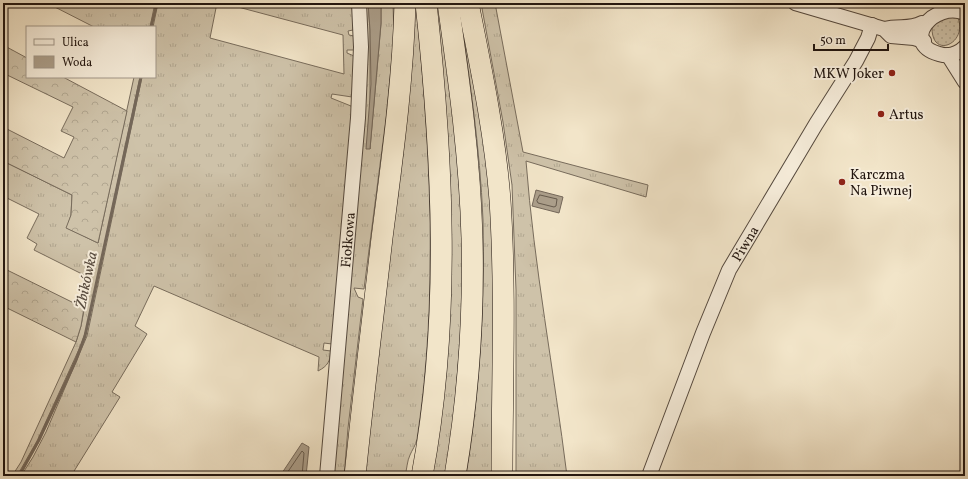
<svg xmlns="http://www.w3.org/2000/svg" width="968" height="479" font-family="Vollkorn,serif">
<style>
.grass{fill:url(#grass-tufts);stroke:#786c5c}
.forest{fill:url(#forest-crowns);stroke:#786c5c}
.garden{fill:url(#garden-dots);stroke:#786c5c}
.water{fill:#ab9e8a;stroke:#746759}
.lines{fill:none;stroke-linecap:round;stroke-linejoin:round}
.shore{stroke:#665a4c;stroke-width:1}
.stream{stroke:#746759;stroke-width:3}
.minor-casing{stroke:#55493e;stroke-width:16}
.highway-casing{stroke:#21150f;stroke-width:22}
.minor{stroke:#f7eedc;stroke-width:14}
.highway{stroke:#f2e5c9;stroke-width:21}
.poi-dot{fill:#8f2418;stroke:#f7eedc;stroke-width:1.5}
.labels{text-anchor:middle;stroke-width:4;stroke-linejoin:round;paint-order:stroke}
.poi-label{font-size:14px;fill:#21150f;stroke:#f7eedc;text-anchor:start}
.street-label{font-size:14px;fill:#21150f;stroke:#f7eedc}
.water-label{font-size:15px;font-style:italic;fill:#584c40;stroke:#f7eedc}
</style>
<defs>
<pattern id="grass-tufts" width="24" height="20" patternUnits="userSpaceOnUse"><rect width="24" height="20" fill="#cec2a9"/><path d="M3 7l-1-3M5 7V3M7 7l1-3M15 17l-1-3M17 17v-4M19 17l1-3" fill="none" stroke="#b1a690"/></pattern>
<pattern id="forest-crowns" width="20" height="18" patternUnits="userSpaceOnUse"><rect width="20" height="18" fill="#cec2a9"/><path d="M2 6a3 3 0 1 1 6 0M12 15a3 3 0 1 1 6 0" fill="none" stroke="#b1a690"/></pattern>
<pattern id="garden-dots" width="8" height="8" patternUnits="userSpaceOnUse"><rect width="8" height="8" fill="#cec2a9"/><path d="M2 2h.1M6 6h.1" fill="none" stroke="#b1a690" stroke-width="1.8" stroke-linecap="round"/></pattern>
</defs>
<rect width="100%" height="100%" fill="#f2e5c9"/>
<filter id="stains"><feTurbulence type="fractalNoise" baseFrequency=".005" numOctaves="4"/><feColorMatrix values="0 0 0 0 .2 0 0 0 0 .09 0 0 0 0 .02 0 0 0 .5 -.17"/></filter>
<radialGradient id="worn" r=".72"><stop offset=".6" stop-color="#630" stop-opacity="0"/><stop offset="1" stop-color="#630" stop-opacity=".3"/></radialGradient>
<!-- grass -->
<g class="grass">
<path d="M47 3H155L150 27H94Z"/>
<path d="M158 3H217L210 38 344 74 343 35 223 3H353V30L348 31 349 35 354 36 355 48 353 50H347V53L354 56 352 97 332 94 331 98 351 106 352 109 332 344 324 343 323 350 331 351C330 361 328 366 318 371L319 357 154 286 135 326 147 334 112 392 120 397 71 476H21L33 457 46 432 87 336 142 77H155V27H153Z"/>
<path d="M363 3H368L370 30V149L381 24V3H393L394 37 386 118 364 289 354 288 358 297 363 299 348 428 344 476H330Z"/>
<path d="M411 3H416C430 147 439 295 417 439 416 445 412 450 410 455 407 461 407 469 405 476H361Z"/>
<path d="M433 3H442L449 54 466 269 449 476H428Z"/>
<path d="M459 3H462L492 192 496 476H466C480 391 485 305 483 220 480 147 469 75 459 3Z"/>
<path d="M481 3H495L523 152 648 185 646 197 526 161C534 266 554 371 567 476H516V290L512 185 503 122Z"/>
<path d="M134 77H140L87 327 81 345 37 441 17 476H12L21 462 76 342 81 326 90 278 34 250 37 244 27 238 39 214 3 196V161L72 195 71 215 67 228 98 243Z"/>
</g>
<!-- forest -->
<g class="forest">
<path d="M3 45 27 58V77H63L127 111 98 243 66 228 71 215 72 195 3 161V127L64 158 74 137 61 131 73 107 3 73Z"/>
<path d="M3 268 84 308 81 326 76 342 3 306Z"/>
</g>
<!-- garden -->
<path class="garden" d="M942 15 958 18C968 43 932 60 932 28Z"/>
<!-- water -->
<g class="water">
<path d="M368 3H381V23L370 149H366L371 84 370 30Z"/>
<path d="M536 190 563 197 559 213 532 206Z"/>
<path d="M302 443 309 447 306 476H280Z"/>
</g>
<g class="lines">
<!-- shore -->
<g class="shore">
<path d="M540 195 557 199 556 206 554 207 538 203 537 201Z"/>
<path d="M285 476 302 451 304 453 302 476"/>
</g>
<!-- stream -->
<g class="stream">
<path d="M151 27 157 3"/>
<path d="M19 476 39 440 76 360 85 336 141 77"/>
</g>
<!-- minor casing -->
<g class="minor-casing">
<g id="minor">
<path d="M795 3 884 29 891 36 914 38 924 41"/>
<path d="M965 13C934 0 899 43 939 54 949 57 958 54 965 47"/>
<path d="M885 29C898 25 910 30 922 23"/>
<path d="M948 55 965 82"/>
<path id="s1" d="M327 476 358 118 361 47 359 3"/>
<path id="s2" d="M649 476 703 333 729 270 816 124 856 61 868 38 872 25"/>
</g>
</g>
<!-- highway casing -->
<g class="highway-casing">
<g id="highway">
<path d="M448 3C459 81 470 159 472 238 474 317 468 398 455 476"/>
<path d="M468 3C481 68 495 134 500 200 506 292 502 384 502 476"/>
<path d="M355 476C363 397 373 317 382 238 392 160 403 82 405 3"/>
<path d="M422 476C451 320 443 160 426 3"/>
</g>
</g>
<!-- minor -->
<use href="#minor" class="minor"/>
<!-- highway -->
<use href="#highway" class="highway"/>
</g>
<!-- markers -->
<g class="poi-dot">
<circle cx="892" cy="73" r="4"/>
<circle cx="881" cy="114" r="4"/>
<circle cx="842" cy="182" r="4"/>
</g>
<g class="labels">
<!-- poi labels -->
<g class="poi-label">
<text x="884" y="78" text-anchor="end">MKW Joker</text>
<text x="889" y="119">Artus</text>
<text x="850" y="179">Karczma<tspan x="850" dy="16">Na Piwnej</tspan></text>
</g>
<!-- street labels -->
<g class="street-label">
<text dy="5" stroke="none"><textPath href="#s1" startOffset="237">Fiołkowa</textPath></text>
<text dy="5" stroke="none"><textPath href="#s2" startOffset="252">Piwna</textPath></text>
</g>
<!-- water labels -->
<g class="water-label">
<text transform="translate(86 280) rotate(-78)" y="5">Żbikówka</text>
</g>
</g>
<!-- margin -->
<rect width="968" height="479" fill="none" stroke="#f2e5c9" stroke-width="16"/>
<rect x="4" y="4" width="960" height="471" fill="none" stroke="#21150f" stroke-width="2"/>
<rect x="8" y="8" width="952" height="463" fill="none" stroke="#21150f"/>
<!-- legend -->
<rect x="26" y="26" width="130" height="52" fill="#f7eedc" stroke="#a1978a"/>
<rect x="34" y="39" width="20" height="6" fill="#f7eedc" stroke="#a1978a"/>
<text x="62" y="46" font-size="12" fill="#21150f">Ulica</text>
<rect x="34" y="56" width="20" height="12" fill="#ab9e8a" stroke="#a1978a"/>
<text x="62" y="66" font-size="12" fill="#21150f">Woda</text>
<!-- scale -->
<path d="M814 44v6h74v-6" fill="none" stroke="#21150f" stroke-width="2"/>
<text x="820" y="44" font-size="12" fill="#21150f" stroke="#f7eedc" stroke-width="3" paint-order="stroke">50 m</text>
<rect width="100%" height="100%" filter="url(#stains)"/>
<rect width="100%" height="100%" fill="url(#worn)"/>
</svg>
